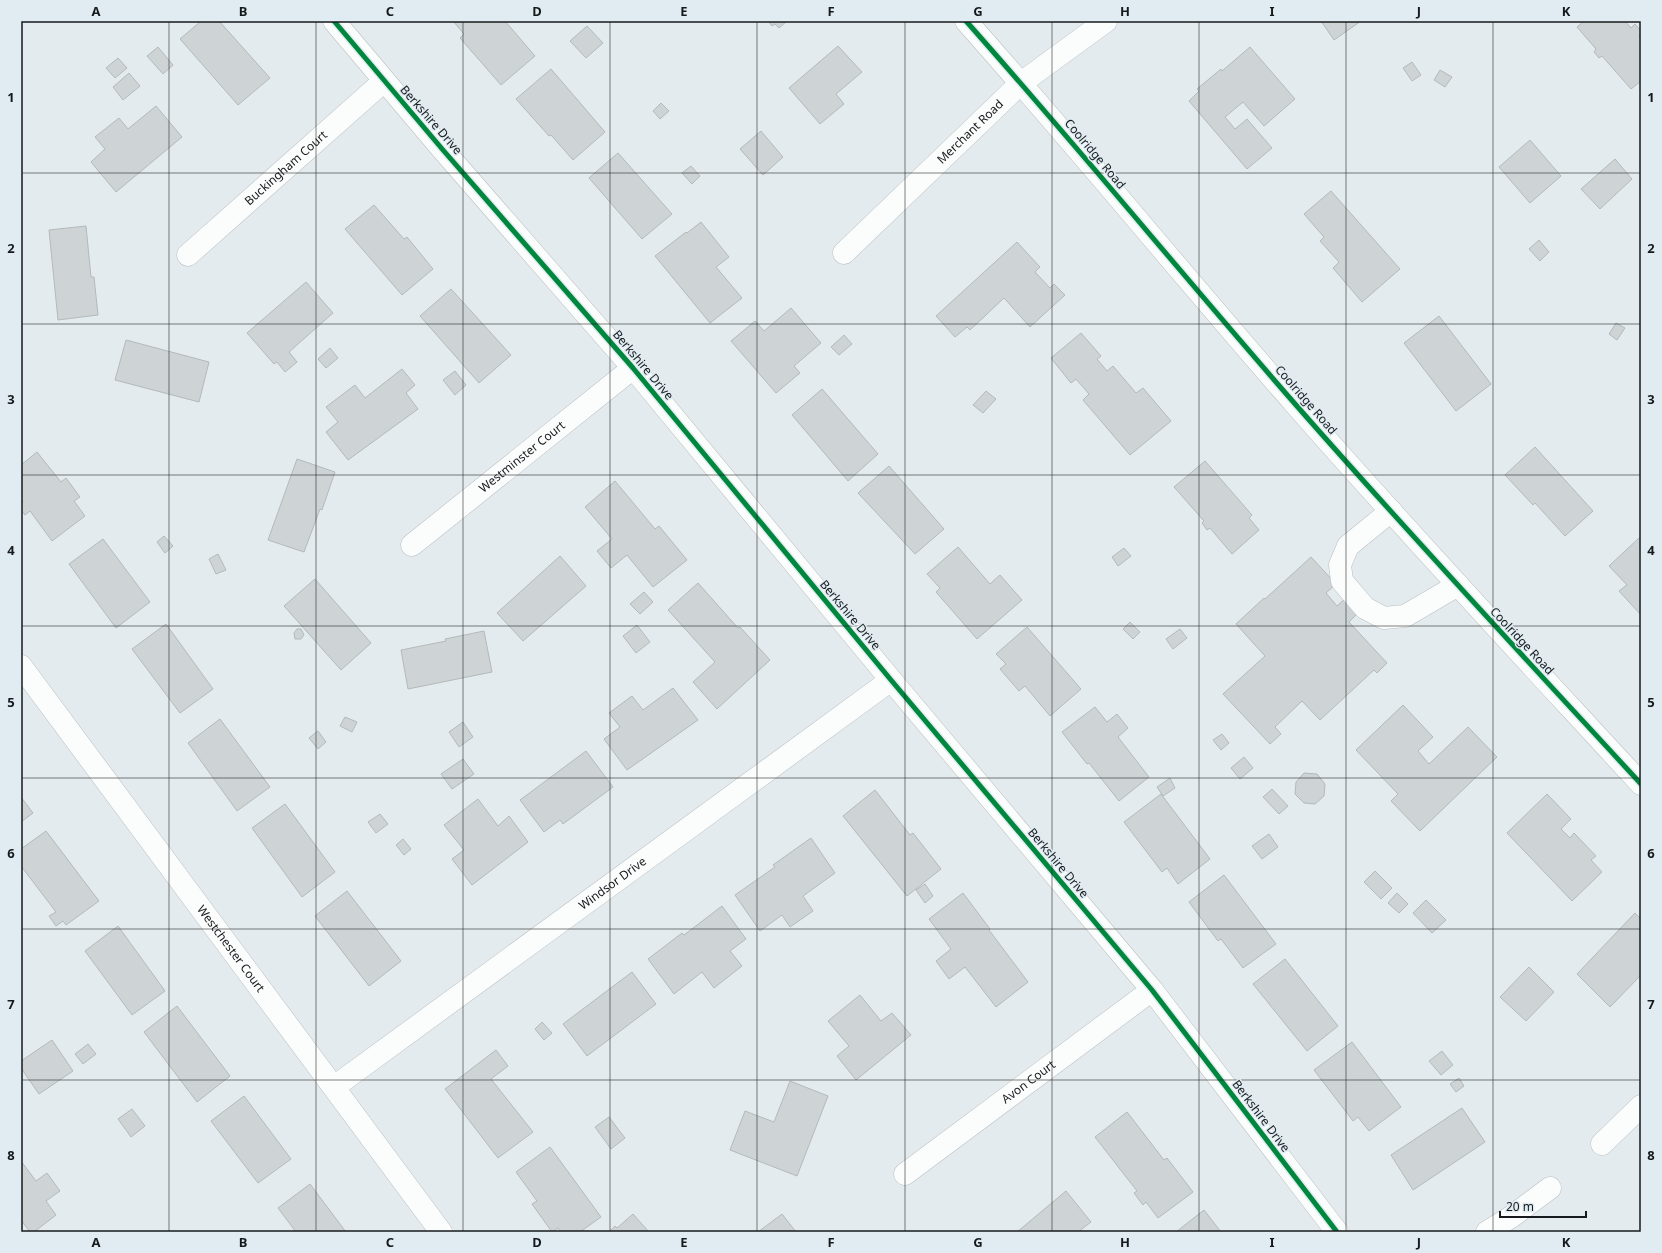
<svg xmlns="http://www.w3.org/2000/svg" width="1662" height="1253" font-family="'Noto Sans',sans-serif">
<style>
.building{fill:#ced4d6;stroke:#b4b9bb}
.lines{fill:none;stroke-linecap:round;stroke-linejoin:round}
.minor-casing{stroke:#bbc0c3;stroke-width:23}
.minor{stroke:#fbfcfc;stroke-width:22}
.cycleway-casing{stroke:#e0ecf2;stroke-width:8}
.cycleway{stroke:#00873e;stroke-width:5}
.grid{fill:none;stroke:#161a1c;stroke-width:1;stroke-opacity:0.55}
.labels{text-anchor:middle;stroke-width:3;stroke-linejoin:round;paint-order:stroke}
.street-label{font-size:12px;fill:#161a1c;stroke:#e0ecf2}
.neatline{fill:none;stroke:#161a1c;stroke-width:1.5}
.grid-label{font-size:13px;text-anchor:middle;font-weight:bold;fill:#161a1c}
</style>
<rect width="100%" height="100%" fill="#e4ebee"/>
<!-- building -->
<g class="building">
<path d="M201 21H219L270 78 238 105 180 39Z"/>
<path d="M453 21H505L535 56 501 85 460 38 464 34Z"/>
<path d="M768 21H787L779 28 775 24 772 26Z"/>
<path d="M1321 21H1361L1334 40Z"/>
<path d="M1584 21H1625L1631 28 1635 24 1641 31 1639 37 1641 38V81L1631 89 1602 56 1599 58 1594 52 1596 49 1577 27Z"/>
<path d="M587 26 603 43 586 58 570 41Z"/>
<path d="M838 46 862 72 836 94 844 104 820 124 789 88Z"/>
<path d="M158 47 173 65 163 74 147 56Z"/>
<path d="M1250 47 1295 99 1264 126 1243 102 1225 117 1235 129 1247 119 1272 148 1247 169 1189 101 1199 91 1197 89 1221 69 1222 71Z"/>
<path d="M118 58 127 68 115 78 106 68Z"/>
<path d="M1412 62 1421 75 1412 81 1403 68Z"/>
<path d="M551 69 605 132 573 160 551 135 549 136 516 99Z"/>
<path d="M1440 70 1452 77 1445 87 1434 80Z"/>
<path d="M129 73 140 86 123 100 113 87Z"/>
<path d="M661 103 669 111 660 119 653 111Z"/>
<path d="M156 106 182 137 116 192 91 162 105 149 95 137 119 118 128 129Z"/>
<path d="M761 131 783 157 763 175 740 149Z"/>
<path d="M1530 140 1561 176 1530 203 1499 167Z"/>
<path d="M618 153 672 214 642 239 589 178Z"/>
<path d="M1615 159 1632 179 1600 209 1581 189Z"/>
<path d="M691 166 700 176 692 184 682 173Z"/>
<path d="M1331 191 1400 269 1362 302 1333 268 1339 262 1320 241 1324 237 1304 214Z"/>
<path d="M374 205 404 239 407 237 433 269 402 295 345 229Z"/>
<path d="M701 222 729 257 716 267 742 298 710 323 655 256 686 232 687 233Z"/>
<path d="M86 226 91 277H94L98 315 58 320 49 230Z"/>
<path d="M1539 240 1549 252 1540 261 1529 249Z"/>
<path d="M1017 242 1040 267 1035 272 1050 288 1054 284 1065 295 1030 327 1004 298 970 330 967 327 955 337 936 316Z"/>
<path d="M306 282 333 313 289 352 297 362 285 372 277 362 274 364 247 333Z"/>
<path d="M451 289 511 355 479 383 420 316Z"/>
<path d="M791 308 821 343 794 366 800 373 776 393 731 341 755 321 764 331Z"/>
<path d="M1439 316 1491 384 1456 411 1404 343Z"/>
<path d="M1616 323 1625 328 1617 340 1609 334Z"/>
<path d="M1081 333 1101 356 1097 359 1107 371 1113 366 1136 393 1143 388 1171 421 1130 455 1083 400 1089 394 1076 379 1071 383 1051 358Z"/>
<path d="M844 335 852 344 839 355 831 347Z"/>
<path d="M126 340 209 362 199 402 115 380Z"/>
<path d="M330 348 338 358 326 368 318 359Z"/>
<path d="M402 369 415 385 406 393 418 409 348 460 326 432 338 422 326 407 355 385 365 398Z"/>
<path d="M455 371 466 385 455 395 443 380Z"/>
<path d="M822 389 878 454 848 481 792 415Z"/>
<path d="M986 391 996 399 983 413 973 405Z"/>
<path d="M1535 447 1593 511 1565 536 1535 503 1533 505 1505 475Z"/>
<path d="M37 452 61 482 66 478 80 497 74 501 85 516 52 541 30 511 25 515 21 510V503L23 502 21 499V465Z"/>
<path d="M297 459 335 472 322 510 320 509 304 552 268 540Z"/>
<path d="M1205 461 1252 515 1249 518 1259 530 1232 554 1210 528 1207 530 1202 523 1204 521 1174 487Z"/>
<path d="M889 466 944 529 915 554 858 493Z"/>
<path d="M615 481 655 529 659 526 687 560 653 587 627 555 611 568 597 551 612 539 585 507Z"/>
<path d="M164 536 173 546 165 553 157 542Z"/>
<path d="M1639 538 1641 540V615L1619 591 1627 585 1609 566Z"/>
<path d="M103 539 150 602 116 628 69 564Z"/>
<path d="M958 547 990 584 1000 575 1022 600 977 639 936 592 940 588 927 574Z"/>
<path d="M1124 548 1131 556 1118 566 1112 557Z"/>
<path d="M218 554 226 570 216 574 209 559Z"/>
<path d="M560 556 586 586 523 641 497 613Z"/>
<path d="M1311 557 1336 584 1326 593 1337 606 1348 596 1361 610 1349 622 1387 663 1377 673 1374 670 1320 720 1302 701 1275 727 1281 734 1270 744 1223 694 1265 656 1236 624 1264 598 1265 599Z"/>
<path d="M315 579 371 643 341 670 284 606Z"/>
<path d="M698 583 738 628 740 627 770 660 717 709 693 682 715 662 668 610Z"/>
<path d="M644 592 653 602 640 614 630 604Z"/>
<path d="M1130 622 1140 632 1133 639 1123 629Z"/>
<path d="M166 624 213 689 180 713 132 649Z"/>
<path d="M637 625 650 642 636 653 623 636Z"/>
<path d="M1027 627 1081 689 1050 716 1025 686 1019 691 1000 669 1006 664 996 654Z"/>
<path d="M297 629H301L304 635 301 639H295L294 633Z"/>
<path d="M1180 629 1187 638 1173 649 1166 639Z"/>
<path d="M484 631 492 672 408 689 401 650 446 641 445 639Z"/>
<path d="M673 688 698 720 627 770 604 739 620 727 609 713 632 696 643 710Z"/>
<path d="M1403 705 1433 737 1418 751 1429 764 1468 727 1497 757 1420 831 1391 801 1398 794 1356 750Z"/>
<path d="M1095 707 1107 722 1117 714 1128 728 1118 737 1149 777 1119 801 1089 763 1087 764 1062 732Z"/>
<path d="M345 717 357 722 352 732 340 726Z"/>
<path d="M220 719 270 787 237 811 188 743Z"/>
<path d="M463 722 473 737 459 747 449 732Z"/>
<path d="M318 731 326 742 318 749 309 738Z"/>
<path d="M1222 734 1229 743 1221 750 1213 740Z"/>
<path d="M586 751 613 787 563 824 560 820 544 832 520 800Z"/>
<path d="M1244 757 1253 768 1240 779 1231 768Z"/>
<path d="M463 759 474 774 452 789 441 774Z"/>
<path d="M1304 773 1317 774 1325 784 1324 796 1315 804 1304 803 1295 794 1296 782Z"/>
<path d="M1170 778 1175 788 1163 796 1157 787Z"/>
<path d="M1272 789 1288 806 1279 814 1263 797Z"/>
<path d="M875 790 910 835 913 833 941 869 907 896 843 816Z"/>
<path d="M1161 794 1210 859 1178 884 1167 868 1162 872 1124 822Z"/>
<path d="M1547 794 1571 819 1561 829 1570 838 1574 833 1596 856 1591 860 1602 872 1572 901 1507 833Z"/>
<path d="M21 797 33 813 21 822Z"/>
<path d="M478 799 498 826 509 816 528 842 472 885 452 859 464 850 444 825Z"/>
<path d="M285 804 335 872 302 897 252 828Z"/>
<path d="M380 814 388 824 376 833 368 822Z"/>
<path d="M46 831 99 901 66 925 63 921 56 926 49 916 56 912 21 866V849Z"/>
<path d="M1269 834 1278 847 1262 859 1252 846Z"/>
<path d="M811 838 835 873 803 896 813 911 790 927 782 915 760 931 735 895 775 867 773 865Z"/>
<path d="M403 839 411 849 404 855 396 845Z"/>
<path d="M1375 871 1392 888 1381 899 1364 882Z"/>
<path d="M1224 875 1276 944 1243 968 1221 939 1218 941 1189 902Z"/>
<path d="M925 884 933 896 925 903 916 890Z"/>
<path d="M347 891 401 961 369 986 315 916Z"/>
<path d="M963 893 990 929 989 930 1028 982 996 1007 965 967 949 979 936 961 951 949 929 919Z"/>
<path d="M1397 893 1408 904 1399 913 1388 903Z"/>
<path d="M1426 900 1446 920 1432 933 1413 913Z"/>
<path d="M722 906 746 939 730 951 742 966 714 988 702 972 674 994 648 959 682 933 684 935Z"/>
<path d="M1635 913 1641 919V975L1610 1007 1577 974Z"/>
<path d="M118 926 165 991 132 1015 85 951Z"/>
<path d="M1285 959 1338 1026 1307 1051 1253 984Z"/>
<path d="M1529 967 1554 992 1526 1021 1500 997Z"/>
<path d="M632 972 656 1004 587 1056 563 1024Z"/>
<path d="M860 995 881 1021 892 1013 911 1035 856 1080 837 1056 849 1046 828 1021Z"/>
<path d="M177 1006 230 1076 197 1102 144 1032Z"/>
<path d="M542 1022 552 1033 544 1040 535 1029Z"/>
<path d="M52 1040 73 1071 39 1094 21 1068V1061Z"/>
<path d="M1352 1042 1401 1107 1369 1131 1358 1117 1353 1121 1314 1070Z"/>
<path d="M88 1044 96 1054 83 1064 75 1054Z"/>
<path d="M496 1050 508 1066 491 1079 533 1132 498 1158 445 1089Z"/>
<path d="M1442 1051 1453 1065 1441 1075 1429 1061Z"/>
<path d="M1459 1078 1464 1086 1456 1092 1450 1084Z"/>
<path d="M790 1081 828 1096 797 1176 730 1150 745 1111 774 1122Z"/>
<path d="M244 1096 291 1159 258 1183 211 1121Z"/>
<path d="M1462 1108 1485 1142 1413 1190 1391 1155Z"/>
<path d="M132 1109 145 1126 131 1137 118 1119Z"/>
<path d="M1127 1112 1164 1160 1167 1158 1193 1192 1158 1218 1146 1202 1143 1205 1134 1193 1137 1191 1095 1137Z"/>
<path d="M609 1117 625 1138 611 1149 595 1127Z"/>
<path d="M550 1147 601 1217 580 1232H561L558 1228 552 1232 532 1204 537 1201 516 1172Z"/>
<path d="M21 1161 36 1181 47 1173 60 1191 46 1201 56 1215 34 1232H30L21 1220Z"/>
<path d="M310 1184 346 1232H296L278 1208Z"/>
<path d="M1066 1191 1091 1222 1078 1232H1017Z"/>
<path d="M1204 1210 1221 1232H1176Z"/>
<path d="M633 1214 649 1232H609L615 1226 617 1228Z"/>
<path d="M782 1214 796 1232H758Z"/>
</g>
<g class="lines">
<!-- minor casing -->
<g class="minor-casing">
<g id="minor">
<path d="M334 21 443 150 633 368 891 680 1152 990 1337 1232"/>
<path d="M966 21C1078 147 1185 278 1296 405 1409 534 1525 658 1641 784"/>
<path id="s1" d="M844 253 1021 83 1106 21"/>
<path id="s2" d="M188 255 384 81"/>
<path d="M1391 511 1348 546 1340 565 1342 581 1365 608 1384 618 1405 616 1458 585"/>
<path id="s3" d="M412 545 633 368"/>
<path id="s4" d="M21 666 441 1232"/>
<path id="s5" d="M334 1087 891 680"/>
<path d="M1602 1144 1641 1106"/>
<path id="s6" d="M905 1174 1152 990"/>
<path d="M1487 1232 1511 1217 1550 1188"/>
</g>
</g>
<!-- minor -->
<use href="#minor" class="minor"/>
<!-- cycleway casing -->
<g class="cycleway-casing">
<g id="cycleway">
<path d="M334 21 443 150 633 368 891 680 1152 990 1337 1232"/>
<path d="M966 21C1078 147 1185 278 1296 405 1409 534 1525 658 1641 784"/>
</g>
</g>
<!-- cycleway -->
<use href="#cycleway" class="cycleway"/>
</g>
<!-- grid -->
<path class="grid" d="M169 21V1232M316 21V1232M463 21V1232M610 21V1232M757 21V1232M905 21V1232M1052 21V1232M1199 21V1232M1346 21V1232M1493 21V1232M21 173H1641M21 324H1641M21 475H1641M21 626H1641M21 778H1641M21 929H1641M21 1080H1641"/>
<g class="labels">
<!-- street labels -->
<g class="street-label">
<text transform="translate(431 120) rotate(49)" y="4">Berkshire Drive</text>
<text dy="4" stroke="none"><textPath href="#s1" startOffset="175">Merchant Road</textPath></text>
<text transform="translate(1095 154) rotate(50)" y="4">Coolridge Road</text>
<text dy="4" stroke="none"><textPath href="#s2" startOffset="131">Buckingham Court</textPath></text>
<text transform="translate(643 365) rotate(50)" y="4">Berkshire Drive</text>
<text transform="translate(1306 400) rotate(49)" y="4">Coolridge Road</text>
<text dy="4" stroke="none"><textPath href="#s3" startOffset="141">Westminster Court</textPath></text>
<text transform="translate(850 615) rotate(50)" y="4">Berkshire Drive</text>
<text transform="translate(1522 641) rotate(47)" y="4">Coolridge Road</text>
<text transform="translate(1058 863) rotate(50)" y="4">Berkshire Drive</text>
<text dy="4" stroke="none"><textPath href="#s5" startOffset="345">Windsor Drive</textPath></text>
<text dy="4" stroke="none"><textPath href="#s4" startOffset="352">Westchester Court</textPath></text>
<text dy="4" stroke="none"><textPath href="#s6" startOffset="154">Avon Court</textPath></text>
<text transform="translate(1261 1116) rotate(53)" y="4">Berkshire Drive</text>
</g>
</g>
<!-- border -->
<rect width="1662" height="1253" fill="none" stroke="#e0ecf2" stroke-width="44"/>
<!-- scale -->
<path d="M1500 1211v6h86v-6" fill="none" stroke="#161a1c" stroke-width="2"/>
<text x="1506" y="1211" font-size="12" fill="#161a1c" stroke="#e0ecf2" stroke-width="3" paint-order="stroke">20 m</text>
<rect x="22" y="22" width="1618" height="1209" class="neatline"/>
<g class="grid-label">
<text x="96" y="16">A</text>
<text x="243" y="16">B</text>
<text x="390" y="16">C</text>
<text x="537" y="16">D</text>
<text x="684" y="16">E</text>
<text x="831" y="16">F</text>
<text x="978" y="16">G</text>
<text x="1125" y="16">H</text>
<text x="1272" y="16">I</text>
<text x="1419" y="16">J</text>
<text x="1566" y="16">K</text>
<text x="11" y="102">1</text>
<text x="1651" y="102">1</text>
<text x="11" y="253">2</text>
<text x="1651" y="253">2</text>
<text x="11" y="404">3</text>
<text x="1651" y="404">3</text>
<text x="11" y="555">4</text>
<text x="1651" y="555">4</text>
<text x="11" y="707">5</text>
<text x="1651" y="707">5</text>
<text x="11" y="858">6</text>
<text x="1651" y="858">6</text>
<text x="11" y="1009">7</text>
<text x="1651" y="1009">7</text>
<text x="11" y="1160">8</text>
<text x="1651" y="1160">8</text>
<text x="96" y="1247">A</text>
<text x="243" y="1247">B</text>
<text x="390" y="1247">C</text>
<text x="537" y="1247">D</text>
<text x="684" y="1247">E</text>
<text x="831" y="1247">F</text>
<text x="978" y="1247">G</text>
<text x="1125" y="1247">H</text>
<text x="1272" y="1247">I</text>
<text x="1419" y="1247">J</text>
<text x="1566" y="1247">K</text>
</g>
</svg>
